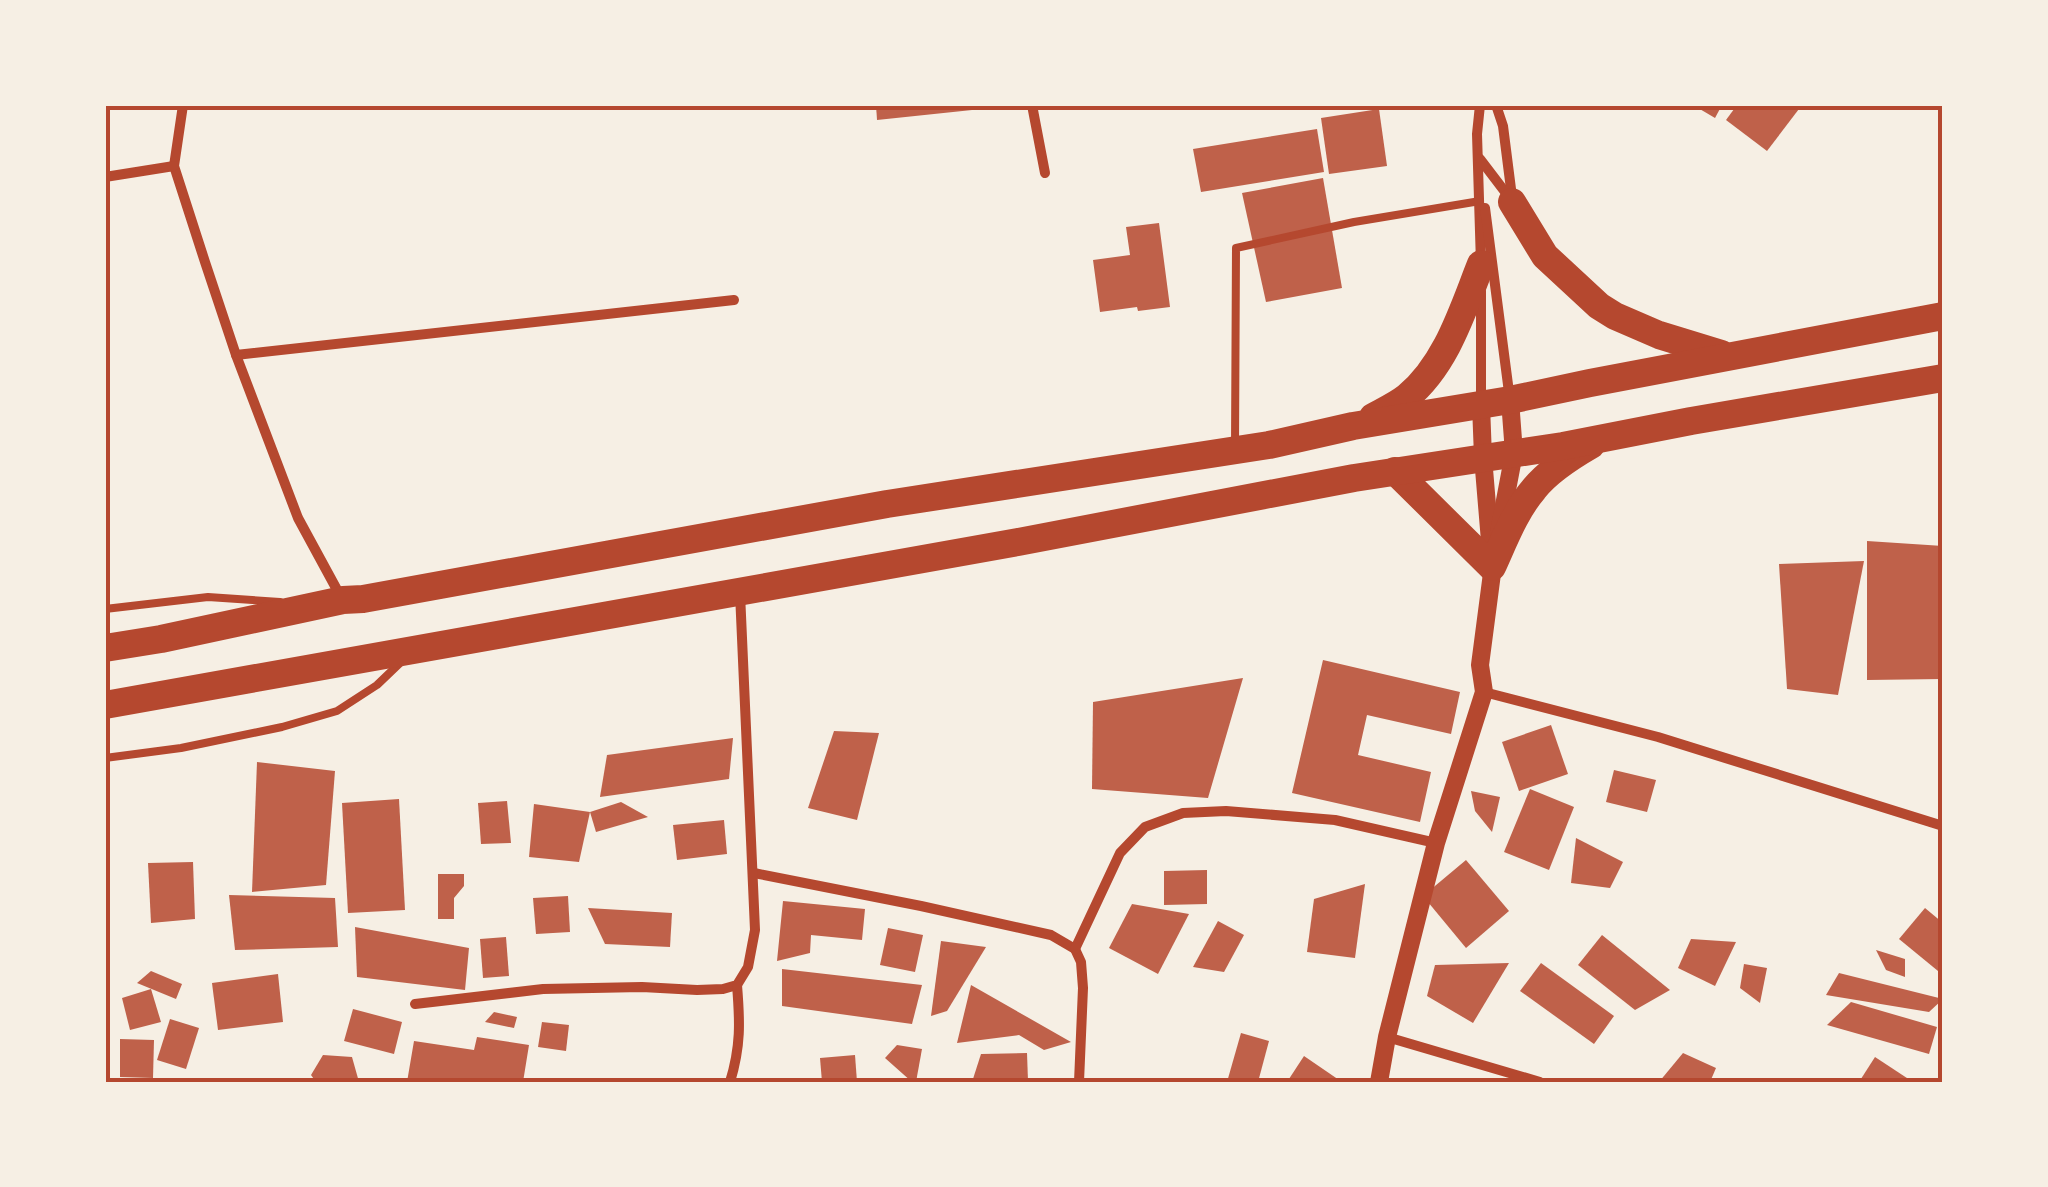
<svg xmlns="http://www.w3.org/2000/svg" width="2048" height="1187" font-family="'Alegreya Sans',sans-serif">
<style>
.building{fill:#bf614a}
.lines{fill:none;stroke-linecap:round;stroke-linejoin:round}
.service{stroke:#b5482f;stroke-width:8}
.minor{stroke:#b5482f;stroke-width:10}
.tertiary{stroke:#b5482f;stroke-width:18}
.trunk{stroke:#b5482f;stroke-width:28}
.neatline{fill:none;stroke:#b5482f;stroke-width:4}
</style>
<rect width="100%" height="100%" fill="#f6efe4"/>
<!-- building -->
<g class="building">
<path d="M876 105H990L991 108 877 120Z"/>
<path d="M1693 105H1722L1715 118Z"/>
<path d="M1737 105H1802L1767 151 1726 120Z"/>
<path d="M1379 109 1387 166 1329 174 1321 118Z"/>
<path d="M1317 129 1324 172 1201 192 1193 149Z"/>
<path d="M1323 178 1342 288 1266 302 1242 193Z"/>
<path d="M1159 223 1170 307 1138 311 1137 307 1100 312 1093 260 1130 255 1126 227Z"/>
<path d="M1867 541 1943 546V679L1867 680Z"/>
<path d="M1864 561 1838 695 1787 689 1779 564Z"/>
<path d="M1323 660 1460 692 1451 734 1367 715 1358 755 1431 772 1420 822 1292 793Z"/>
<path d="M1243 678 1208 798 1092 789 1093 702Z"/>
<path d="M1551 725 1568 774 1519 791 1502 742Z"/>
<path d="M834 731 879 733 857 820 808 808Z"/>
<path d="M733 738 729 779 600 797 607 755Z"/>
<path d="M257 762 335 771 326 885 252 892Z"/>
<path d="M1614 770 1656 780 1647 812 1606 802Z"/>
<path d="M1530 789 1574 807 1549 870 1504 852Z"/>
<path d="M1471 791 1500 797 1492 832 1475 811Z"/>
<path d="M399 799 405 910 348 913 342 803Z"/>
<path d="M507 801 511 843 481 844 478 803Z"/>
<path d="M621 802 648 817 596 832 590 812Z"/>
<path d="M534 804 590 812 579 862 529 857Z"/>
<path d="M724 820 727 854 677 860 673 825Z"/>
<path d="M1576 838 1623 862 1610 888 1571 883Z"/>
<path d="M1466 860 1509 911 1466 948 1423 896Z"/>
<path d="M193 862 195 919 151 923 148 863Z"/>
<path d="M1207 870V904L1164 905V871Z"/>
<path d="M438 874H464V886L454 898V919H438Z"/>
<path d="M1365 884 1355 958 1307 952 1314 899Z"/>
<path d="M229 895 335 898 338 947 235 950Z"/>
<path d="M568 896 570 932 536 934 533 898Z"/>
<path d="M783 901 865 909 862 940 811 935 810 953 777 961Z"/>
<path d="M1132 904 1189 914 1158 974 1109 948Z"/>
<path d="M588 908 672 913 670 947 605 944Z"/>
<path d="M1925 908 1943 923V965L1938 971 1899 939Z"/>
<path d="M1218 921 1244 935 1224 972 1193 967Z"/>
<path d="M355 927 469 948 465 990 357 977Z"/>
<path d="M888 928 923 935 915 972 880 965Z"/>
<path d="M1602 935 1670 990 1635 1010 1578 965Z"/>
<path d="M506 937 509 976 483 978 480 939Z"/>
<path d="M1691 939 1736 942 1715 986 1678 968Z"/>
<path d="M941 941 986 947 947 1011 931 1016Z"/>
<path d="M1876 950 1905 959V977L1886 970Z"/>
<path d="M1509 963 1473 1023 1427 996 1435 965Z"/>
<path d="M1541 963 1614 1016 1594 1044 1520 991Z"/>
<path d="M1744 964 1767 968 1760 1003 1740 988Z"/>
<path d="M782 969 922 985 912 1024 782 1006Z"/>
<path d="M151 971 182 984 176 999 137 983Z"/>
<path d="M1839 973 1943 999 1929 1012 1826 995Z"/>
<path d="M278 974 283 1022 218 1030 212 983Z"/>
<path d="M971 985 1071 1042 1044 1050 1019 1035 957 1043Z"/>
<path d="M151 989 161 1022 130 1030 122 998Z"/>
<path d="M1851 1002 1937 1027 1929 1054 1827 1025Z"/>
<path d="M353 1009 402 1022 394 1054 344 1041Z"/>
<path d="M494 1012 517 1017 514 1028 485 1022Z"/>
<path d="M170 1019 199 1028 186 1069 157 1060Z"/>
<path d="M542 1022 569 1025 566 1051 538 1047Z"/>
<path d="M1241 1033 1269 1041 1258 1082H1227Z"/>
<path d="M477 1037 529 1045 523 1082H407L414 1041 474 1050Z"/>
<path d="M120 1039 154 1040 153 1078 120 1077Z"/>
<path d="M897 1045 922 1049 916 1082H912L885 1058Z"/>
<path d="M1027 1053 1028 1081 972 1082 981 1054Z"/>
<path d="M1683 1053 1716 1068 1710 1082H1659Z"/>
<path d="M323 1055 352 1057 359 1082H316L311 1075Z"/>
<path d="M855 1055 857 1082H822L820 1058Z"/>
<path d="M1304 1056 1342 1082H1287Z"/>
<path d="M1875 1057 1913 1082H1859Z"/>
</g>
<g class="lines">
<!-- service -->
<g class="service">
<path d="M1235 446 1236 248 1354 222 1480 201"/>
<path d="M105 609 208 597 280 602"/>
<path d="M105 758 181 748 282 727 337 711 377 685 401 662"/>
</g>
<!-- minor -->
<g class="minor">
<path d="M183 105 174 166 205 262 236 355 298 518 342 599"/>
<path d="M1032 105 1045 173"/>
<path d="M1480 105 1477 134 1481 264"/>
<path d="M1496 105 1503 126 1512 197"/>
<path d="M1480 159 1512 201"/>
<path d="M105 177 174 166"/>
<path d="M1485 208 1510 400"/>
<path d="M1481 291V404"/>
<path d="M236 355 734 300"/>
<path d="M1484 692 1658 737 1943 826"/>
<path d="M754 873 921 906 1051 935 1075 949 1081 962 1083 988 1079 1082"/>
<path d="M1075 949 1120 853 1145 827 1183 813 1226 811 1335 820 1436 843"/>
<path d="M415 1004 543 989 642 987 697 990 723 989 737 985 748 967 755 930 740 593"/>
<path d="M1387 1037 1540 1082"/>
<path d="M730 1082C741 1046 740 1022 737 985"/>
</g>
<!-- tertiary -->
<g class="tertiary">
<path d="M1481 405 1483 457 1490 541"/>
<path d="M1499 532 1514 453 1510 400"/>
<path d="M1379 1082 1387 1037 1436 843 1484 692 1480 665 1494 558"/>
</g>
<!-- trunk -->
<g class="trunk">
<path d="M1512 202 1545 256 1599 306 1615 316 1659 335 1721 354"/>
<path d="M1373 417C1384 411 1397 405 1407 397 1447 364 1463 309 1481 264"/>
<path d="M1395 471 1492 567C1504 541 1515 511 1534 489 1548 471 1572 456 1591 445"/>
<path d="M105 648 161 639 343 600 363 599 887 504 1269 445 1353 426 1510 400 1590 383 1943 316"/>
<path d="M105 705 1018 542 1354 478 1563 446 1691 421 1943 378"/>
</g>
</g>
<!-- border -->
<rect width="2048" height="1187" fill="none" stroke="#f6efe4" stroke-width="215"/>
<rect x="108" y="108" width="1832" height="972" class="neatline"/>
</svg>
